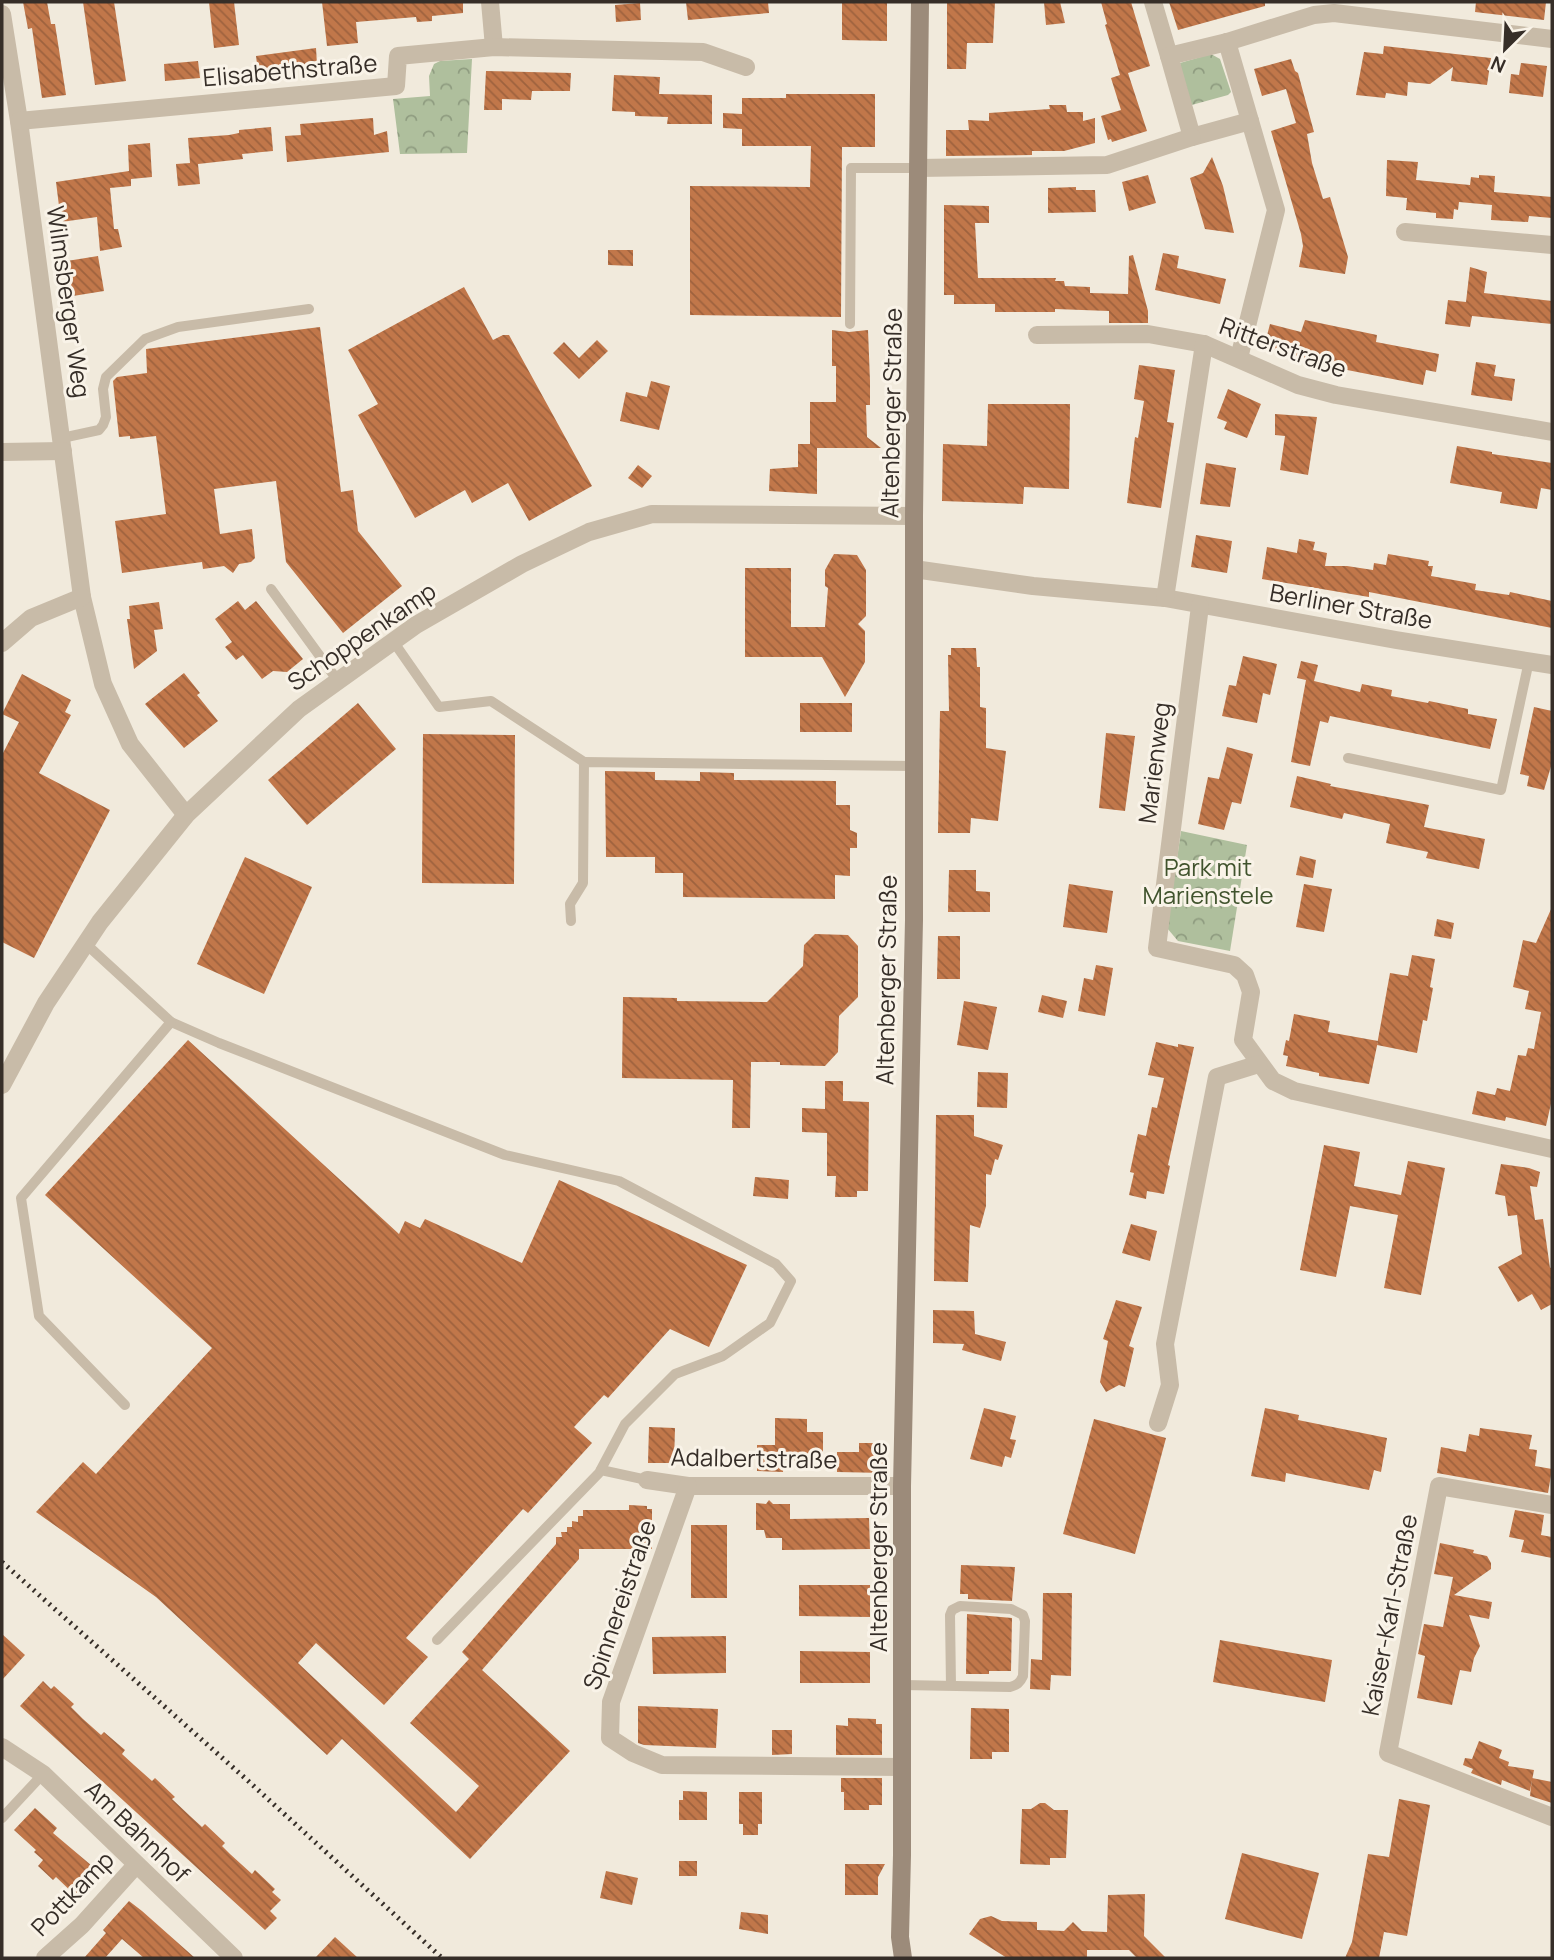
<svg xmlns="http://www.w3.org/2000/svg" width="1554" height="1960" font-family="Manrope,sans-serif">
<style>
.park{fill:url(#park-crowns)}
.building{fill:url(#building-back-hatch)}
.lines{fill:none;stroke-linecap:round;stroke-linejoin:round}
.service{stroke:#c8bba8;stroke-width:10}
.minor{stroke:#c8bba8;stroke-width:18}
.secondary{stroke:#9c8b7a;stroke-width:18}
.rail{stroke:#362e28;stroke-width:5;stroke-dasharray:2 5;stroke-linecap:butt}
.labels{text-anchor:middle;stroke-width:6;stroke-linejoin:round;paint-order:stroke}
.street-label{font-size:24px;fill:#362e28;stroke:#f9f3e8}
.park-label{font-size:24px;fill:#40532d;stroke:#f9f3e8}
</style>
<defs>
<pattern id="park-crowns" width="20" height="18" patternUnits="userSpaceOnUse" patternTransform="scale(1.75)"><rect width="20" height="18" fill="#afbf9d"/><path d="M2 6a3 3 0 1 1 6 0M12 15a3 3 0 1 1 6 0" fill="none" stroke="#8f9c80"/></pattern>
<pattern id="building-back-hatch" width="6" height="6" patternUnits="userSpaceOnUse" patternTransform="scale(1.75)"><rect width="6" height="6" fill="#c1774a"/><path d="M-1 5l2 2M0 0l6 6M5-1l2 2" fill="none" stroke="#9e623e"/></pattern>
</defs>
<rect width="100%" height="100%" fill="#f1eadc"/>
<!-- park -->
<g class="park">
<path d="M1211 54 1220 59 1231 92 1228 95 1188 106 1180 63Z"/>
<path d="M472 59 467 153 400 154 393 99 430 96 429 76 434 64 440 61Z"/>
<path d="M1181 831 1247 845 1230 951 1178 941 1167 928Z"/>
</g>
<!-- building -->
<g class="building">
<path d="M23 2H47L51 24H55L66 95 42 98 32 28 28 29Z"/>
<path d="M83 2H114L126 81 95 85Z"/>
<path d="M209 2H234L239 45 214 48Z"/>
<path d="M322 2H463V13L432 16V21L417 22 416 17 356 22 358 43 327 46Z"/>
<path d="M686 2H768L769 13 688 20Z"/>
<path d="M842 2H887V41L842 40Z"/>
<path d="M947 2H995L993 43H967L966 69H947Z"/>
<path d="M1044 2H1060L1065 23 1046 25Z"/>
<path d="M1101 2H1131L1150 66 1128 73 1147 131 1112 142 1111 139 1108 140 1101 116 1121 110 1111 78 1120 75 1105 25 1107 24Z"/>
<path d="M1169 2H1265V6L1178 30Z"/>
<path d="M1476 2H1546L1544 20 1475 12Z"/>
<path d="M640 3 641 20 616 22 615 5Z"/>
<path d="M1384 46 1491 58 1487 85 1451 81 1453 67 1430 84 1408 82 1407 96 1386 93 1385 98 1356 95 1364 52 1383 54Z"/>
<path d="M316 48 317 65 258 72 256 56Z"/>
<path d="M1291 59 1295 71 1298 73 1314 132 1307 134 1312 163 1323 199 1330 197 1348 257 1345 274 1299 267 1303 246 1301 234 1271 131 1296 123 1286 89 1262 96 1254 69Z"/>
<path d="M198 61 200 78 165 81 164 64Z"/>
<path d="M1521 63 1547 66 1543 97 1509 93 1511 74 1519 75Z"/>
<path d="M486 71 571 73 570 91H532L531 100 502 99V110H484Z"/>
<path d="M614 75 660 77 659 94 712 95V124H667L668 117 635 116V112L612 111Z"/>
<path d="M786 94H875V147H842L841 317 690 315V186L810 187 811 146H742V129L723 128V113L742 114V98H786Z"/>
<path d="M1049 105H1066L1067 112H1083V121L1095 118V143L1064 151H1032V155L946 156V130H969L968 120 989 121V113L1050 109Z"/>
<path d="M373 118 374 135 387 131 389 152 287 162 285 136 301 135 300 124Z"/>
<path d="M271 127 273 151 242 154 243 159 198 164 200 184 178 186 176 164 190 163 188 138 229 135 239 133V130Z"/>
<path d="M150 143 152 177 131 179V186L110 188 114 229H118L122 247 100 251 97 217 61 222 56 182 129 171 128 145Z"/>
<path d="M1212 157 1223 186 1234 233 1205 229 1190 178 1203 173Z"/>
<path d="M1387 160 1418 162 1416 180 1470 185 1471 177 1479 178V175L1495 176 1494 192 1552 197V218L1529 216 1528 222 1491 220 1492 205 1459 202 1458 210 1454 209 1453 219 1436 218V213L1406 210 1407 198 1386 196Z"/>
<path d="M1148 175 1156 203 1129 211 1122 182Z"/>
<path d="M1076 187V190H1095L1096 212 1048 213V188Z"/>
<path d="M944 205 989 206V223H975L978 278H1056L1055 281H1064L1065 286 1090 287V293L1128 294 1129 256 1133 255 1148 311V323H1109V311L1055 309V312H995V304H954V295H944Z"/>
<path d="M608 250H633V266L608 265Z"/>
<path d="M1163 253 1179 256 1177 268 1226 279 1220 304 1155 290Z"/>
<path d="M98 256 104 291 73 296 67 261Z"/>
<path d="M1470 267 1487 272 1484 293 1552 301V324L1472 316 1470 327 1445 324 1448 300 1466 302Z"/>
<path d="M464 287 493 340 503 335H509L592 486 529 521 508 483 472 503 465 490 415 518 358 415 378 404 348 350Z"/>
<path d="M1305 320 1377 335 1376 342 1439 354 1436 372 1426 370 1423 385 1327 366V364L1264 347 1270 324 1301 332Z"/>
<path d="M320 327 341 492 353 490 358 531 402 586 343 633 286 562 276 481 214 489 220 534 252 529 255 558 251 562 239 564 233 573 224 566 203 569 202 562 122 573 115 521 166 514 156 436 130 439V436L119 437 113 381 117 377 147 373 146 349Z"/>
<path d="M832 330 849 332 868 330 870 381V405H866L867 437 881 448H817V494L769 491 770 469 798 467V444H810V402H836V366H832Z"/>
<path d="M597 340 608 351 579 379 553 353 564 342 579 358Z"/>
<path d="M1476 362 1496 365 1494 376 1515 379 1512 401 1471 395Z"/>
<path d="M1139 365 1175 370 1167 422 1174 423 1161 508 1127 503 1135 437 1138 438 1144 401 1134 399Z"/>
<path d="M651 381 670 386 659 430 620 421 626 392 647 397Z"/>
<path d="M1228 389 1261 404 1247 438 1224 429 1227 422 1217 418Z"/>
<path d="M988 404H1070L1069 489 1024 487 1023 504 942 501 943 444 987 446Z"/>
<path d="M1275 414 1317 417 1308 475 1280 470 1285 436 1275 435Z"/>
<path d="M1457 446 1492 452V454L1552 463V490L1541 488 1537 509 1500 503 1502 492 1450 483Z"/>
<path d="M1206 463 1236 468 1230 507 1200 504Z"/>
<path d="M638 465 652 476 642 488 628 478Z"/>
<path d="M1196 535 1232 541 1227 573 1191 567Z"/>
<path d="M1299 539 1315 542 1313 550 1327 553 1325 566H1347L1373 570 1374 563 1386 565 1388 554 1429 561 1428 566H1433L1431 576 1476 584 1475 590 1509 595 1510 592 1552 601V628L1369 592V597L1262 579 1267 547 1297 553Z"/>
<path d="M834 554 857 555 866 570V616L858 624 865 631V662L845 697 822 657H745V568H791V627H825L828 588 825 586V570Z"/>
<path d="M238 601 245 610 256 601 303 659 287 672 273 671 262 679 243 655 236 660 225 647 232 642 215 619Z"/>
<path d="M159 602 163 629 154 630 157 651 134 669 127 619H130L129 606Z"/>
<path d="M951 648H976L977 667H980V707L986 708V748L1006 751 998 821 971 818 970 833H938L940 711H949L948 655H951Z"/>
<path d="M1243 656 1277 664 1270 695 1263 693 1257 723 1222 716 1229 685 1236 686Z"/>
<path d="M1301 661 1318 665 1314 681 1360 692 1362 684 1392 690 1391 696 1428 703 1429 701 1468 709V714L1497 719 1490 749 1330 716 1328 723 1320 721 1310 766 1291 762 1306 680 1297 678Z"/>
<path d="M184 673 200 693 197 695 218 721 184 748 145 704Z"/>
<path d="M22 674 71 700 65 712 71 715 39 773 110 810 34 958 2 942V755L19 722 2 714Z"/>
<path d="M358 703 396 749 307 825 268 780Z"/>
<rect x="800" y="703" width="52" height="29"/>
<path d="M1534 707 1552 711V763L1544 790 1527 786 1529 776 1520 774Z"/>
<path d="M1106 733 1135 736 1125 811 1099 808Z"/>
<path d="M423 734 515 735 514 884 422 883Z"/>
<path d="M1227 747 1253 754 1241 804 1232 802 1224 830 1198 824 1208 777 1219 779Z"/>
<path d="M605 771 655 772V780L700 781V772L734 773V780L836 781V805H850V830L857 833V848H850V876L835 875V899L683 897V873H655V857H606Z"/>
<path d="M1297 776 1331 784 1330 786 1429 805 1424 827 1485 839 1479 869 1426 858 1428 852 1386 843 1390 824 1344 813 1342 819 1290 807Z"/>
<path d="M1300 856 1316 860 1313 878 1296 875Z"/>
<path d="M245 857 312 887 264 994 197 964Z"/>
<path d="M949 870H976V891L990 892V912H948Z"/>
<path d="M1069 884 1113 891 1107 933 1063 927Z"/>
<path d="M1304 884 1332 889 1324 932 1296 927Z"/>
<path d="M1552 907V1099L1546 1126 1506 1117 1505 1121 1472 1114 1477 1091 1495 1095 1497 1088 1510 1091 1518 1055 1526 1056 1528 1048 1534 1049 1541 1012 1525 1009 1529 991 1513 987 1523 940 1536 943Z"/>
<path d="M1437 919 1454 923 1451 939 1434 936Z"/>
<path d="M815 934 848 935 858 946V997L839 1016 838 1052 825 1066 780 1065V1062H751L750 1128H732L733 1080 622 1078 623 997 677 998V1001L767 1002 803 966 804 945Z"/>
<path d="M938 936H960V979H937Z"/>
<path d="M1412 955 1435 959 1430 987 1433 988 1427 1021 1423 1020 1417 1053 1377 1045 1390 973 1408 976Z"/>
<path d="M1096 965 1113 968 1105 1016 1078 1011 1084 978 1093 980Z"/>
<path d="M1042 995 1067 1001 1063 1018 1038 1012Z"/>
<path d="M964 1001 997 1007 988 1050 957 1045Z"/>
<path d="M1294 1014 1330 1021 1328 1032 1378 1041 1369 1084 1319 1076V1073L1286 1066 1288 1056 1283 1055 1286 1040 1289 1041Z"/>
<path d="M188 1040 399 1234 405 1221 420 1228 425 1219 522 1263 559 1180 747 1265 709 1347 670 1329 608 1398 604 1395 574 1427 592 1443 528 1513 523 1509 406 1638 428 1657 384 1705 316 1643 298 1663 456 1812 479 1786 410 1723 469 1659 462 1652 556 1544V1537H562L561 1532H567V1527H572V1521L578 1522V1516H583V1510H629V1505L647 1506V1509H652V1549H579V1559L482 1670 570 1751 470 1859 342 1739 327 1755 156 1597 36 1512 83 1462 96 1474 212 1348 45 1195Z"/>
<path d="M1156 1042 1178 1047V1044L1194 1047 1168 1165 1170 1166 1164 1194 1147 1191 1146 1199 1129 1195 1134 1173 1130 1172 1138 1134 1146 1136 1152 1107 1157 1108 1164 1078 1148 1075Z"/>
<path d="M978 1072 1008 1073 1007 1108 977 1107Z"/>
<path d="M825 1081H843V1101L869 1102 868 1191H857V1197H835L836 1176H827V1133L802 1132V1108L825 1109Z"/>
<path d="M936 1115H974V1136L1003 1145 998 1160 995 1159 991 1175 986 1174V1206L980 1228 970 1225 968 1282 934 1281Z"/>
<path d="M1324 1145 1360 1152 1354 1186 1401 1195 1408 1161 1445 1168 1421 1295 1384 1288 1398 1215 1350 1206 1336 1277 1300 1270Z"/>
<path d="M1501 1164 1529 1168 1540 1172 1537 1187 1530 1186 1535 1220 1543 1219 1550 1268 1552 1267V1304L1541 1310 1532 1294 1518 1302 1498 1267 1522 1254 1517 1215 1508 1216 1505 1196 1495 1194Z"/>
<path d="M755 1177 789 1180 788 1199 753 1196Z"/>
<path d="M1131 1224 1157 1231 1150 1261 1122 1253Z"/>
<path d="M1116 1300 1142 1307 1129 1346 1134 1348 1125 1387 1119 1385 1106 1392 1100 1382 1108 1341 1103 1339Z"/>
<path d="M933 1310 974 1311 975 1334 1006 1342 1001 1361 962 1350 964 1344 933 1343Z"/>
<path d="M984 1408 1016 1416 1010 1439 1016 1440 1011 1458 1005 1456 1002 1467 970 1459Z"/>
<path d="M1265 1408 1299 1415 1298 1420 1387 1438 1381 1472 1374 1470 1369 1490 1286 1473 1285 1482 1251 1476Z"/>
<path d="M775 1418 807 1419V1432H823V1461L784 1460 783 1472 757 1471V1445H775Z"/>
<path d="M1094 1419 1166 1438 1135 1554 1063 1534Z"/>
<path d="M649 1427 675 1428 674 1463H648Z"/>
<path d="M1480 1428 1532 1435 1529 1449 1537 1450 1535 1466 1552 1469 1548 1493 1437 1473 1441 1447 1466 1452 1469 1434 1479 1436Z"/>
<path d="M859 1443H885V1473L837 1472V1452H859Z"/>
<path d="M769 1500 773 1504H790V1519L869 1518 870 1549 782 1550V1538H766L764 1530H756V1503L766 1504Z"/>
<path d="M1515 1510 1544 1515 1541 1535 1552 1537V1558L1521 1552 1524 1540 1509 1537Z"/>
<rect x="691" y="1525" width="36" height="73"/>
<path d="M1440 1543 1474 1550 1473 1553 1487 1556 1491 1563V1569L1454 1595 1492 1602 1489 1619 1469 1615 1480 1646 1474 1658 1471 1672 1460 1670 1452 1705 1417 1698 1425 1656 1418 1654 1424 1624 1443 1627 1453 1577 1434 1574Z"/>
<path d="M961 1565 1015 1567 1012 1601 968 1599V1594H960Z"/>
<path d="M799 1585H870V1617L799 1616Z"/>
<path d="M1043 1593H1072L1071 1676 1051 1675 1050 1690 1030 1689 1031 1659 1042 1660Z"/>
<path d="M967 1614 1012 1618 1011 1671H989V1674H966Z"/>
<path d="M2 1634 25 1655 2 1680Z"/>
<path d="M726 1636V1673L653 1674 652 1637Z"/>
<path d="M1220 1640 1332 1660 1325 1702 1213 1682Z"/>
<path d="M800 1651 870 1652V1683H800Z"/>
<path d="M43 1681 51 1689 54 1686 74 1704 71 1707 83 1719 101 1735 104 1732 125 1750 122 1754 134 1765 152 1781 155 1778 175 1797 172 1799 190 1816 202 1827 205 1824 225 1843 222 1846 230 1854 252 1874 255 1870 275 1889 272 1892 281 1900 270 1911 277 1918 265 1930 20 1706Z"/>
<path d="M638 1706 718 1709 716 1748 644 1745 638 1743Z"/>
<path d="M971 1708 1009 1709V1752H992V1759H970Z"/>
<path d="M848 1718 876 1719V1724H882V1755H836V1725L848 1726Z"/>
<path d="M772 1730H792V1754L772 1755Z"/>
<path d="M1479 1741 1502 1750 1499 1758 1509 1762 1508 1766 1534 1770 1530 1791 1502 1780 1501 1785 1471 1773 1473 1769 1463 1765 1465 1758 1472 1759Z"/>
<path d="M841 1778H882V1805H869V1810H844V1792H841Z"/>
<path d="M1532 1778 1552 1782V1803L1530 1796Z"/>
<path d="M683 1791 707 1792V1820H679V1800H683Z"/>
<path d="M739 1792H762V1824H758V1835H743V1824H739Z"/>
<path d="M1399 1799 1430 1805 1407 1936 1384 1932 1379 1958H1345L1352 1942 1368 1854 1389 1857Z"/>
<path d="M1040 1803H1045L1054 1810H1068L1066 1858H1050V1865L1020 1864 1022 1809H1031Z"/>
<path d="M35 1808 57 1828 53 1833 98 1871 76 1896 56 1877 53 1880 38 1866 43 1860 34 1852 36 1850 14 1830Z"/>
<path d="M1242 1853 1319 1873 1302 1939 1225 1919Z"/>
<rect x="679" y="1861" width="18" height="15"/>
<path d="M845 1864H885L878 1877V1895H845Z"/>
<path d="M606 1871 638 1878 632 1905 600 1898Z"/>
<path d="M1145 1894 1144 1936 1166 1958H1137L1129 1950H1087V1957L1007 1958 969 1934 980 1919 991 1916 1002 1921 1037 1922V1930L1064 1931 1073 1922 1082 1931 1107 1932 1108 1895Z"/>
<path d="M129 1901 142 1911 195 1958H144L122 1939 105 1958H84L106 1933 103 1930Z"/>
<path d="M741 1912 768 1915V1934L739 1929Z"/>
<path d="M335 1937 358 1958H315Z"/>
</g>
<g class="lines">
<!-- service -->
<g class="service">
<path d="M850 324 851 168H918"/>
<path d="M62 438 99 430 103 425 106 417 103 389 106 377 145 339 178 327 309 309"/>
<path d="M271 589 338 681"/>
<path d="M393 641 439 707 491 701 584 762"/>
<path d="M1348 758 1501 790 1529 661"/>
<path d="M571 921 570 904 583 883 584 762 913 766"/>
<path d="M86 944 171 1022 219 1043 505 1155 619 1181 776 1264 791 1281 770 1323 723 1356 675 1374 625 1424 599 1473 437 1640"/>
<path d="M125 1405 39 1316 21 1198 171 1022"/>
<path d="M601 1470 647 1480"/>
<path d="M903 1685 1010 1687C1017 1685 1020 1683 1023 1676L1025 1621 1023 1615 1011 1609 960 1606 952 1610 950 1615 951 1686"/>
<path d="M2 1818 43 1774"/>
</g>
<!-- minor -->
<g class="minor">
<path d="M490 2 494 47"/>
<path d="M1153 2 1169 56"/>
<path d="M2 14 19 121 82 597 103 684 130 744 186 815"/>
<path d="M1227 42 1276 210 1239 358"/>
<path d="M19 121 396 86 398 56 494 47 703 52 746 67"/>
<path d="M1250 121 1192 137 1169 56 1227 42 1314 15 1334 13 1552 39"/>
<path d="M918 168 1107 165 1192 137"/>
<path d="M1405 232 1552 245"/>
<path d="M1037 335 1148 334 1204 344 1298 385 1336 395 1552 432"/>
<path d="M2 452 63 451"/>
<path d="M914 569 1033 586 1165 598 1396 640 1552 665"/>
<path d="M1165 598 1204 344"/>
<path d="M1200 606 1157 948 1234 965 1245 975 1251 992 1243 1040 1273 1081 1294 1091 1552 1149"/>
<path d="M2 643 31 618 82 597"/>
<path d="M2 1085 46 1003 100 922 186 815 299 709 416 625 522 564 589 532 652 514 914 516"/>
<path d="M1158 1423 1170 1385 1165 1344 1217 1077 1259 1064"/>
<path d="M647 1480 688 1486H902"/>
<path d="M688 1486 611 1702 610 1738 633 1753 662 1765 902 1767"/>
<path d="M1552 1505 1439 1486 1388 1753 1552 1817"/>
<path d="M2 1747 43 1774 234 1958"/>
<path d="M45 1958 82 1925 136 1865"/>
</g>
<!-- secondary -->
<path class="secondary" d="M903 1958 900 1937 902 1855V1486L914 920V516L920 2"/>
<!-- rail -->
<path class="rail" d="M2 1562 246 1779 442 1958"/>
</g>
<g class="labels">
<!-- street labels -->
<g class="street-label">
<text transform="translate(290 71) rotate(-5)" y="8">Elisabethstraße</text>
<text transform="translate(68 302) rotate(82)" y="8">Wilmsberger Weg</text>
<text transform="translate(1283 348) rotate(20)" y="8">Ritterstraße</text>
<text transform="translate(892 413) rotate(-89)" y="8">Altenberger Straße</text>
<text transform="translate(1351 607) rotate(10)" y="8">Berliner Straße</text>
<text transform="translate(362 637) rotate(-34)" y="8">Schoppenkamp</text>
<text transform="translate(1155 763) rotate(-83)" y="8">Marienweg</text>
<text transform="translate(887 980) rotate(-89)" y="8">Altenberger Straße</text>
<text transform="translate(754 1459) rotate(1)" y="8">Adalbertstraße</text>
<text transform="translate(879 1547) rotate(-90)" y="8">Altenberger Straße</text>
<text transform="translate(620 1605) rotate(-71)" y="8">Spinnereistraße</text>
<text transform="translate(1390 1615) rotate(-79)" y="8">Kaiser-Karl-Straße</text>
<text transform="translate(137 1832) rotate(44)" y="8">Am Bahnhof</text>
<text transform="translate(73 1894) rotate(-46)" y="8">Pottkamp</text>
</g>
<!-- park labels -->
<g class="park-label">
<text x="1208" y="876">Park mit<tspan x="1208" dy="28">Marienstele</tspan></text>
</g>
</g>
<!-- border -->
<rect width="1554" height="1960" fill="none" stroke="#362e28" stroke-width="7"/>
<!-- north arrow -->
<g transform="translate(1505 49) rotate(204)" stroke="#f9f3e8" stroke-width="5" paint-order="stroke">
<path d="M0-5L12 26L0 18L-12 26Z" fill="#362e28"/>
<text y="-10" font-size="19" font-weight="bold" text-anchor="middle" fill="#362e28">N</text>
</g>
</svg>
